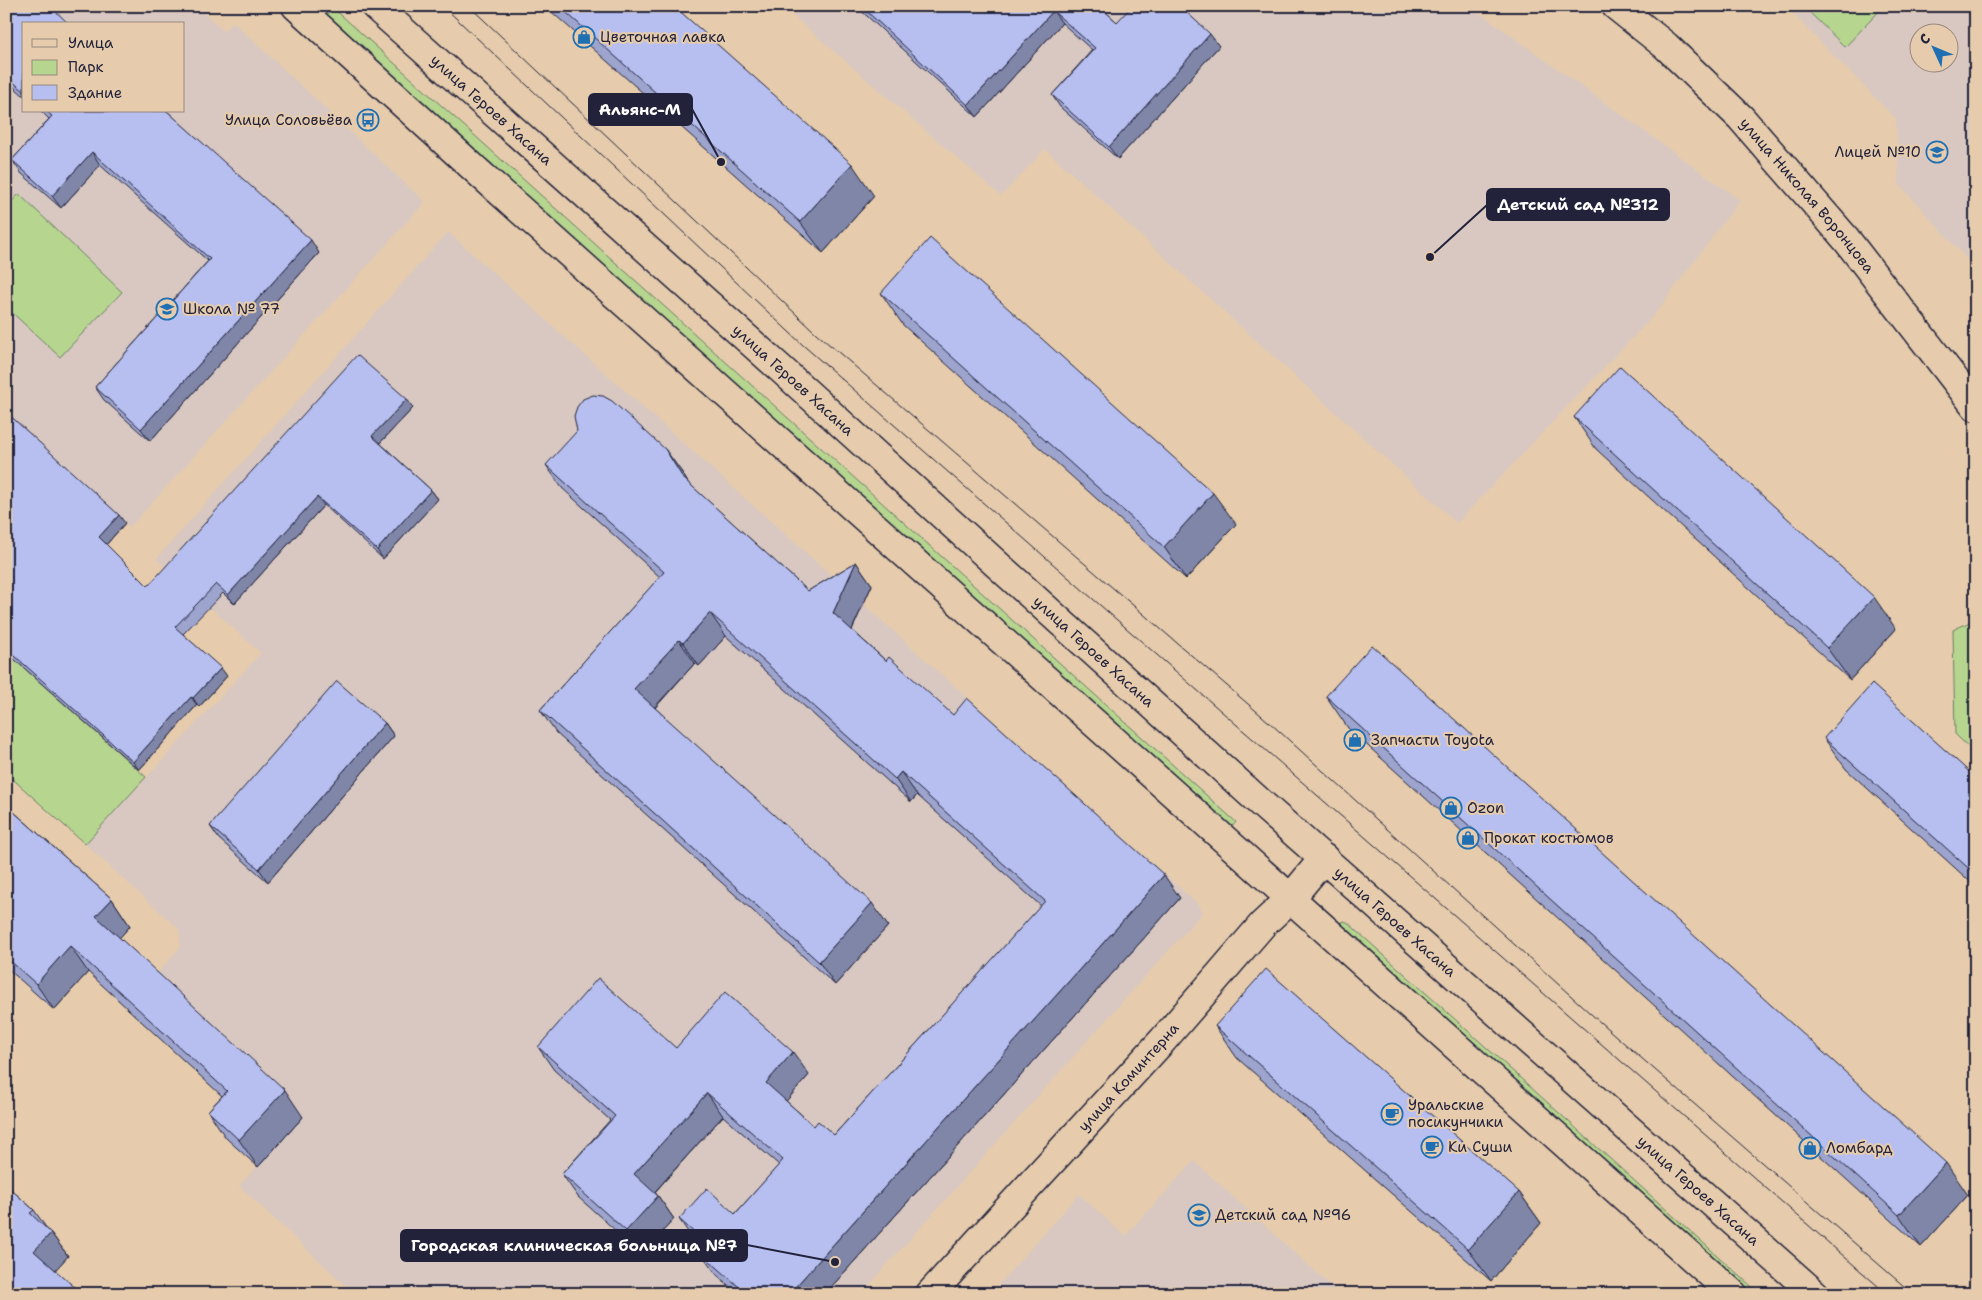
<svg xmlns="http://www.w3.org/2000/svg" width="1982" height="1300" font-family="'Shantell Sans',sans-serif">
<style>
.built{fill:#d8c8c1;fill-rule:evenodd}
.green{fill:#b6d68f;stroke:#6c7c65}
.lines{fill:none;stroke-linecap:round;stroke-linejoin:round}
.minor-casing{stroke:#22223b;stroke-width:31}
.primary-casing{stroke:#22223b;stroke-width:31}
.minor{stroke:#e6ccad;stroke-width:28}
.primary{stroke:#e6ccad;stroke-width:28}
.tram{stroke:#22223b;stroke-width:1}
.wall{fill:#9da4ce;stroke:#22223b}
.shaded-wall{fill:#7f86a8;stroke:#22223b}
.building{fill:#b6bff0;stroke:#22223b}
.labels{text-anchor:middle;stroke-width:4;stroke-linejoin:round;paint-order:stroke}
.poi-label{font-size:15px;fill:#22223b;stroke:#e6ccad;text-anchor:start}
.street-label{font-size:15px;fill:#22223b;stroke:#e6ccad}
.leader{fill:none;stroke:#22223b;stroke-width:2}
.callout-dot{fill:#22223b;stroke:#e6ccad;stroke-width:2}
.callout{fill:#22223b;stroke:#22223b;stroke-width:2}
.callout-label{font-size:16px;text-anchor:middle;font-weight:bold;fill:#fff}
</style>
<rect width="100%" height="100%" fill="#e6ccad"/>
<filter id="ink" filterUnits="userSpaceOnUse"><feTurbulence type="fractalNoise" baseFrequency=".02" numOctaves="2"/><feDisplacementMap in="SourceGraphic" scale="10" xChannelSelector="R" yChannelSelector="G"/><feConvolveMatrix kernelMatrix="1 2 1 2 8 2 1 2 1" color-interpolation-filters="sRGB"/></filter>
<g filter="url(#ink)">
<!-- built -->
<g class="built">
<path d="M6 6H211L204 13 223 31 233 22 425 202 130 527 6 416ZM24 24H184V111H24Z"/>
<path d="M782 6H1470L1740 200 1654 315 1457 523 1045 149 1001 196Z"/>
<path d="M1785 6H1976V269L1899 184 1896 119ZM1920 32H1950V62H1920Z"/>
<path d="M448 232 1200 906 1202 913 861 1294H355L239 1186 303 1116 153 978 181 946 179 929 85 844 261 653 156 559Z"/>
<path d="M1194 1161 1340 1294H990L1079 1194 1125 1236Z"/>
</g>
<!-- green -->
<g class="green">
<path d="M316 6H331L1236 822 1229 830Z"/>
<path d="M1803 6H1884L1845 47Z"/>
<path d="M19 194 122 292 60 357 6 307V208Z"/>
<path d="M1976 619V754L1955 734 1953 630Z"/>
<path d="M6 652 146 777 85 844 6 773Z"/>
<path d="M1343 921 1347 922 1760 1294H1744L1338 924Z"/>
</g>
<g class="lines">
<!-- minor casing -->
<g class="minor-casing">
<g id="minor">
<path id="s1" d="M1616 6 1666 46 1741 118 1846 239 1976 407"/>
<path id="s2" d="M930 1294 1163 1040 1263 924 1290 899 1324 858"/>
</g>
</g>
<!-- primary casing -->
<g class="primary-casing">
<g id="primary">
<path d="M296 6 477 171 1733 1294"/>
<path id="s3" d="M375 6 782 370 1263 805 1815 1294"/>
</g>
</g>
<!-- minor -->
<use href="#minor" class="minor"/>
<!-- primary -->
<use href="#primary" class="primary"/>
<!-- tram -->
<g class="tram">
<path d="M443 6 804 346 1887 1294"/>
<path d="M469 6 816 333 1269 722 1601 1023 1913 1294"/>
</g>
</g>
<!-- wall -->
<g class="wall">
<path d="M6 6 24 24V96L6 80Z"/>
<path d="M545 6H674L874 196 823 253Z"/>
<path d="M856 6H1099L1117 22 1219 46 1118 159 1060 107 1052 95 1092 50 1062 23 977 117Z"/>
<path d="M1976 6V21L1966 7Z"/>
<path d="M41 111H167L319 253 150 441 104 400 95 387 208 261 100 165 61 208 21 173 12 160 49 119Z"/>
<path d="M881 293 1236 524 1186 579 903 325Z"/>
<path d="M413 408 380 443 431 490 438 499 383 559 324 505 234 604 223 593 183 634 227 676 199 707 197 705 139 770 6 652V412L125 523 106 545 148 586Z"/>
<path d="M1574 417 1896 629 1850 680 1596 449Z"/>
<path d="M546 465 681 471 688 483 808 591 856 562 872 585 852 630 886 661 1180 898 825 1294H738L717 1275 700 1252 703 1249 695 1242 679 1219 735 1214 779 1165 723 1116 655 1192 658 1196 674 1219 642 1254 578 1197 562 1174 610 1120 554 1070 538 1047 676 1048 809 1075 786 1101 814 1126 834 1135 1041 906 917 795 911 802 726 636 699 666 695 663 655 708 888 926 835 985 556 733 540 710 660 577 562 488Z"/>
<path d="M1326 696 1968 1195 1921 1247 1348 728Z"/>
<path d="M385 723 394 736 268 882 219 839 210 826Z"/>
<path d="M1824 738 1976 778V887L1846 769Z"/>
<path d="M6 805 112 899 130 926 119 938 303 1117 258 1167 226 1138 208 1111 222 1096 88 972 54 1010 6 967Z"/>
<path d="M1215 1026 1519 1192 1541 1223 1491 1281 1237 1058Z"/>
<path d="M6 1185 34 1210 47 1229 51 1233 68 1256 55 1270 81 1294H6Z"/>
</g>
<!-- shaded-wall -->
<g class="shaded-wall">
<path d="M1053 11 1062 23 977 117 968 105Z"/>
<path d="M1210 34 1219 46 1118 159 1109 147Z"/>
<path d="M92 152 100 165 61 208 52 196Z"/>
<path d="M852 164 874 196 823 253 800 222Z"/>
<path d="M311 240 319 253 150 441 141 429Z"/>
<path d="M407 399 413 408 378 445 372 436Z"/>
<path d="M665 449 681 471 699 501 683 478Z"/>
<path d="M431 490 438 499 383 559 377 550Z"/>
<path d="M1213 493 1236 524 1186 579 1164 547Z"/>
<path d="M317 497 324 505 234 604 228 595Z"/>
<path d="M119 515 125 523 105 546 99 537Z"/>
<path d="M856 562 872 585 849 636 833 613Z"/>
<path d="M1874 597 1896 629 1850 680 1827 648Z"/>
<path d="M710 613 726 636 699 666 683 643Z"/>
<path d="M679 640 695 663 650 712 634 689Z"/>
<path d="M221 668 227 676 199 707 193 698Z"/>
<path d="M191 697 197 705 139 770 133 762Z"/>
<path d="M385 723 394 736 268 882 259 869Z"/>
<path d="M901 772 917 795 911 802 895 779Z"/>
<path d="M1164 875 1180 898 825 1294H789Z"/>
<path d="M112 899 130 926 115 943 96 916Z"/>
<path d="M872 903 888 926 835 985 819 962Z"/>
<path d="M70 946 88 972 54 1010 36 984Z"/>
<path d="M793 1052 809 1075 782 1106 766 1083Z"/>
<path d="M285 1090 303 1117 258 1167 239 1140Z"/>
<path d="M707 1093 723 1116 650 1197 634 1174Z"/>
<path d="M1946 1163 1968 1195 1921 1247 1899 1215Z"/>
<path d="M1519 1192 1541 1223 1491 1281 1468 1249Z"/>
<path d="M658 1196 674 1219 642 1254 626 1231Z"/>
<path d="M51 1233 68 1256 51 1275 34 1251Z"/>
</g>
<!-- building -->
<g class="building">
<path d="M6 6H50L69 24H24V91L6 76Z"/>
<path d="M559 6H674L852 164 800 222Z"/>
<path d="M861 6H1099L1117 22 1132 6H1180L1210 34 1109 147 1052 95 1095 48 1053 11 968 105Z"/>
<path d="M1967 6H1976V16L1966 7Z"/>
<path d="M46 111H167L311 240 141 429 95 387 210 259 92 152 52 196 12 160 52 116Z"/>
<path d="M930 238 1213 493 1164 547 881 293Z"/>
<path d="M357 355 407 399 372 436 431 490 377 550 317 497 228 595 216 584 175 627 221 668 193 698 191 697 133 762 6 648V412L119 515 99 537 148 586Z"/>
<path d="M1620 366 1874 597 1827 648 1574 417Z"/>
<path d="M593 395 603 396 612 401 665 449 683 478 808 591 856 562 833 613 886 661 889 657 953 715 967 698 1164 875 789 1294H747L700 1252 707 1244 679 1219 707 1188 735 1214 783 1160 707 1093 634 1174 658 1196 626 1231 562 1174 615 1116 538 1047 598 978 676 1048 725 992 793 1052 766 1083 814 1126 818 1121 834 1135 1045 901 901 772 895 779 710 613 683 643 679 640 634 689 872 903 819 962 540 710 664 572 546 465 577 431 574 416 577 407 583 399Z"/>
<path d="M1372 645 1946 1163 1899 1215 1326 696Z"/>
<path d="M337 681 385 723 259 869 210 826Z"/>
<path d="M1872 684 1976 778V875L1824 738Z"/>
<path d="M6 805 112 899 96 916 285 1090 239 1140 208 1111 227 1091 70 946 36 984 6 957Z"/>
<path d="M1266 969 1519 1192 1468 1249 1215 1026Z"/>
<path d="M6 1185 34 1210 30 1213 51 1233 34 1251 80 1292 78 1294H6Z"/>
</g>
</g>
<!-- icons -->
<defs>
<g id="shop-ring" transform="scale(1.125)"><circle r="9.5" fill="#e6ccad" stroke="#1f6fb2" stroke-width="1.5"/><path d="M-5-2.5h2.3a2.7 3.5 0 0 1 5.4 0H5L5.5 6h-11ZM-1.5-2.5h3a1.5 2.3 0 0 0-3 0Z" fill="#1f6fb2"/></g>
<g id="bus-ring" transform="scale(1.125)"><circle r="9.5" fill="#e6ccad" stroke="#1f6fb2" stroke-width="1.5"/><path d="M-5-6H5V4H4V6H2V4H-2V6H-4V4H-5ZM-3.5-4V0h7V-4ZM-3.5 1.2v1.5H-2V1.2ZM2 1.2v1.5H3.5V1.2Z" fill="#1f6fb2"/></g>
<g id="school-ring" transform="scale(1.125)"><circle r="9.5" fill="#e6ccad" stroke="#1f6fb2" stroke-width="1.5"/><path d="M0-5L7-2L0 1L-7-2ZM-4 1L0 2.5L4 1V4Q0 6-4 4Z" fill="#1f6fb2"/></g>
<g id="cafe-ring" transform="scale(1.125)"><circle r="9.5" fill="#e6ccad" stroke="#1f6fb2" stroke-width="1.5"/><path d="M-5.5-4.5H6V0H3Q3 3.5 0 3.5H-2.5Q-5.5 3.5-5.5 0ZM3-3.2v2h1.7v-2ZM-6 4.5H4V6H-6Z" fill="#1f6fb2"/></g>
</defs>
<g fill-rule="evenodd">
<use href="#shop-ring" x="584" y="37"/>
<use href="#bus-ring" x="368" y="120"/>
<use href="#school-ring" x="1937" y="152"/>
<use href="#school-ring" x="167" y="309"/>
<use href="#shop-ring" x="1355" y="740"/>
<use href="#shop-ring" x="1451" y="808"/>
<use href="#shop-ring" x="1468" y="838"/>
<use href="#cafe-ring" x="1392" y="1114"/>
<use href="#cafe-ring" x="1432" y="1147"/>
<use href="#shop-ring" x="1810" y="1148"/>
<use href="#school-ring" x="1199" y="1215"/>
</g>
<g class="labels">
<!-- poi labels -->
<g class="poi-label">
<text x="600" y="42">Цветочная лавка</text>
<text x="352" y="125" text-anchor="end">Улица Соловьёва</text>
<text x="1921" y="157" text-anchor="end">Лицей №10</text>
<text x="183" y="314">Школа № 77</text>
<text x="1371" y="745">Запчасти Toyota</text>
<text x="1467" y="813">Ozon</text>
<text x="1484" y="843">Прокат костюмов</text>
<text x="1408" y="1110">Уральские<tspan x="1408" dy="17">посикунчики</tspan></text>
<text x="1448" y="1152">Ки Суши</text>
<text x="1826" y="1153">Ломбард</text>
<text x="1215" y="1220">Детский сад №96</text>
</g>
<!-- street labels -->
<g class="street-label">
<text dy="5" stroke="none"><textPath href="#s3" startOffset="156">улица Героев Хасана</textPath></text>
<text dy="5" stroke="none"><textPath href="#s1" startOffset="270">улица Николая Воронцова</textPath></text>
<text dy="5" stroke="none"><textPath href="#s3" startOffset="561">улица Героев Хасана</textPath></text>
<text dy="5" stroke="none"><textPath href="#s3" startOffset="966">улица Героев Хасана</textPath></text>
<text dy="5" stroke="none"><textPath href="#s3" startOffset="1371">улица Героев Хасана</textPath></text>
<text dy="5" stroke="none"><textPath href="#s2" startOffset="294">улица Коминтерна</textPath></text>
<text dy="5" stroke="none"><textPath href="#s3" startOffset="1776">улица Героев Хасана</textPath></text>
</g>
</g>
<!-- callouts -->
<path class="leader" d="M721 162L692 109M1430 257L1487 205M835 1262L747 1245"/>
<g class="callout-dot">
<circle cx="721" cy="162" r="5"/>
<circle cx="1430" cy="257" r="5"/>
<circle cx="835" cy="1262" r="5"/>
</g>
<g class="callout">
<rect x="589" y="94" width="103" height="31" rx="5"/>
<rect x="1487" y="189" width="182" height="31" rx="5"/>
<rect x="401" y="1230" width="346" height="31" rx="5"/>
</g>
<g class="callout-label">
<text x="640" y="115">Альянс-М</text>
<text x="1578" y="210">Детский сад №312</text>
<text x="574" y="1251">Городская клиническая больница №7</text>
</g>
<!-- margin -->
<rect width="1982" height="1300" fill="none" stroke="#e6ccad" stroke-width="25"/>
<rect x="12" y="12" width="1957" height="1275" fill="none" stroke="#22223b" stroke-width="2" filter="url(#ink)"/>
<!-- legend -->
<rect x="22" y="22" width="162" height="90" fill="#e6ccad" stroke="#98887f"/>
<rect x="32" y="39" width="25" height="8" fill="#e6ccad" stroke="#98887f"/>
<text x="68" y="48" font-size="15" fill="#22223b">Улица</text>
<rect x="32" y="60" width="25" height="15" fill="#b6d68f" stroke="#98887f"/>
<text x="68" y="72" font-size="15" fill="#22223b">Парк</text>
<rect x="32" y="85" width="25" height="15" fill="#b6bff0" stroke="#98887f"/>
<text x="68" y="98" font-size="15" fill="#22223b">Здание</text>
<!-- north arrow -->
<g transform="translate(1934 48) rotate(314)"><circle r="24" fill="#e6ccad" stroke="#98887f"/>
<path d="M0-4L9 19L0 12L-9 19Z" fill="#1f6fb2"/>
<text y="-8" font-size="14" font-weight="bold" text-anchor="middle" fill="#22223b">С</text>
</g>
</svg>
